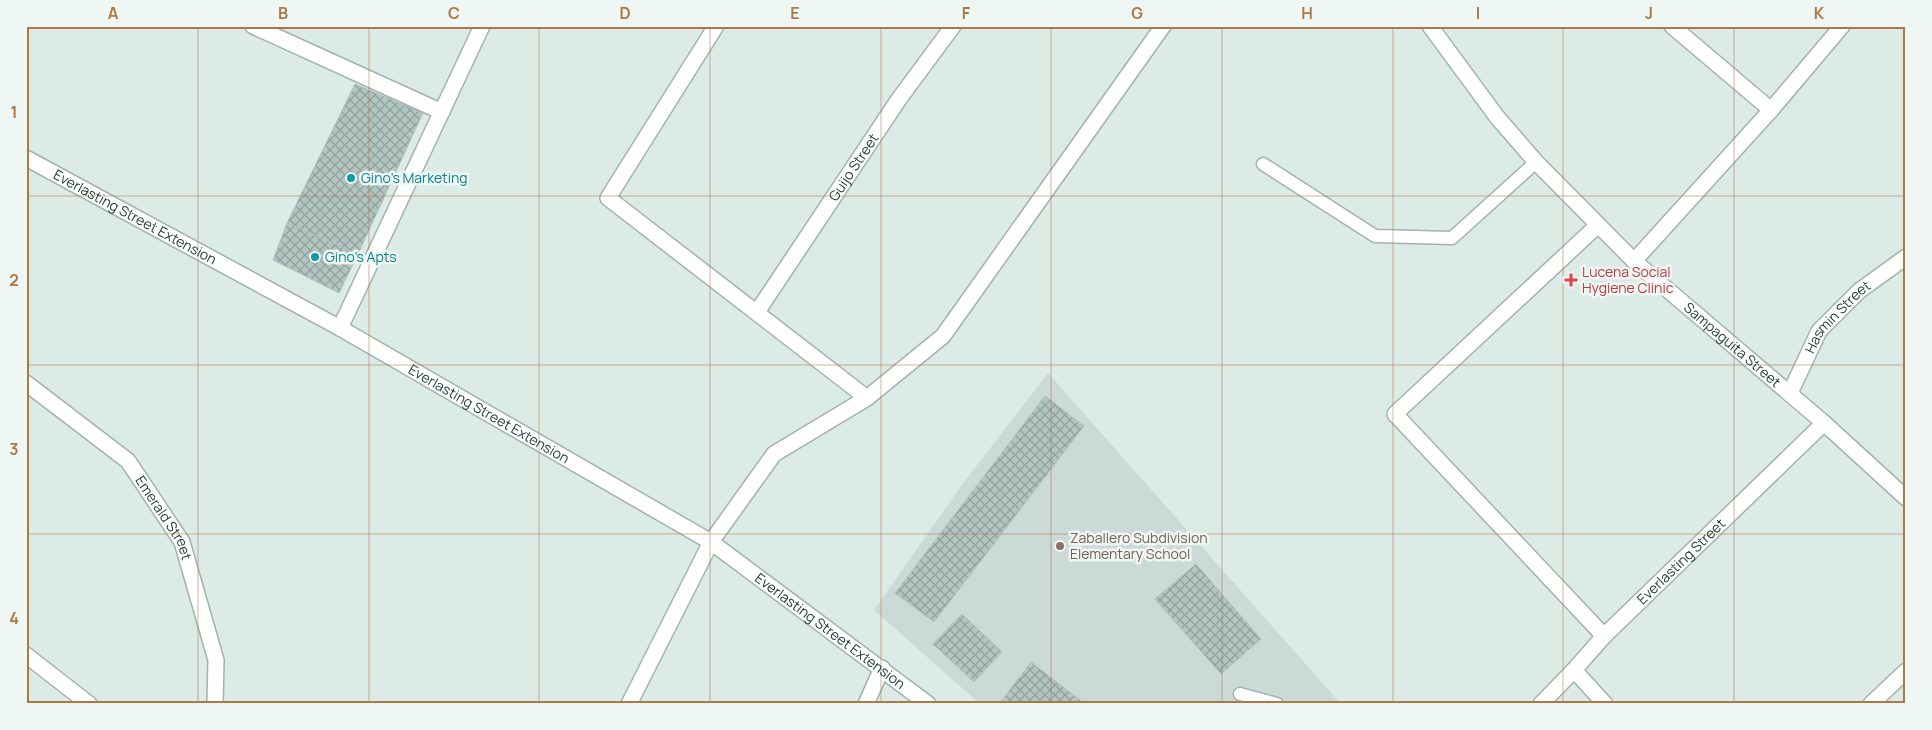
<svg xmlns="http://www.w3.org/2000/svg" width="1932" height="730" font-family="Manrope,sans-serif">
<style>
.built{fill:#cbdad6}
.building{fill:url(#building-cross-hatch);stroke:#afc4c0}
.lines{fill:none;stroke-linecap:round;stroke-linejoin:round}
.service-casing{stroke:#a0b3af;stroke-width:15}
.minor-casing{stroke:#a0b3af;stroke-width:18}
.tertiary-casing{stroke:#a0b3af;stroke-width:18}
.service{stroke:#fff;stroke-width:12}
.minor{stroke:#fff;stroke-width:15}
.tertiary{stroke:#fff;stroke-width:15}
.grid{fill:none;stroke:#af7743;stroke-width:1;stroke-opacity:0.55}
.culture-dot{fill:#0f9aa8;stroke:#eef7f4;stroke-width:2}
.health-dot{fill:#e0444e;stroke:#eef7f4;stroke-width:2}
.education-dot{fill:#8d6e63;stroke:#eef7f4;stroke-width:2}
.labels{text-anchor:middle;stroke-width:5;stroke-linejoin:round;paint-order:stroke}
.street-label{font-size:14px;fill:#1e3b39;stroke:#eef7f4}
.culture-label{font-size:14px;fill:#0d838f;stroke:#eef7f4;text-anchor:start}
.health-label{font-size:14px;fill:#be3a42;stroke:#eef7f4;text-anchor:start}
.education-label{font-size:14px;fill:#785e54;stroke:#eef7f4;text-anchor:start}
.neatline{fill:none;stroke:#af7743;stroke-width:2}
.grid-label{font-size:16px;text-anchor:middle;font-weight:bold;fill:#af7743}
</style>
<defs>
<pattern id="building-cross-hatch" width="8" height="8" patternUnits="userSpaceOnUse" patternTransform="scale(1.25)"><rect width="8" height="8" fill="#b2c5c1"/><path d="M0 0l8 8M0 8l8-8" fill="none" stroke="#90a19e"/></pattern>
</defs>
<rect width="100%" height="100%" fill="#ddebe7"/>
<!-- built -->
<path class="built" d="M1048 373 1341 704H980L874 610 964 482Z"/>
<!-- building -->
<g class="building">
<path d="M355 84 423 113 358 254 287 223Z"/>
<path d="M287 223 358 254 339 293 273 260Z"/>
<path d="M1045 396 1084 426 934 622 895 593Z"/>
<path d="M1196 564 1261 639 1221 674 1155 599Z"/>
<path d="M962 614 1002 652 974 682 933 644Z"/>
<path d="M1031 662 1085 704H999Z"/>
</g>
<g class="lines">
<!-- service casing -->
<g class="service-casing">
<g id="service">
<path d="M1263 164 1375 236 1452 238 1536 162"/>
<path d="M1240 694 1277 704"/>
</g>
</g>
<!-- minor casing -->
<g class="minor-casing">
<g id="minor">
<path d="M253 26 442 112"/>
<path d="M716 26 608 198 867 398"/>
<path d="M1672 26 1771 110"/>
<path id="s1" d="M26 158 340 328 711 542 928 704"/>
<path d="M1598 225 1395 414 1604 636"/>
<path d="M1634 261 1771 110 1842 26"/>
<path id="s2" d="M757 312 899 99 953 26"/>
<path d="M340 328 482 26"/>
<path id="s3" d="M26 383 128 461 182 542 216 660 215 704"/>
<path id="s4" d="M1790 393 1819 331 1859 291 1906 257"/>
<path d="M26 655 89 704"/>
<path d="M1574 670 1605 704"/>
<path d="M629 704 711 542 774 454 867 398 943 336 1163 26"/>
<path d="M866 704 882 668"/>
<path id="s5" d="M1541 704 1574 670 1604 636 1824 423"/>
<path d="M1871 704 1906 671"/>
</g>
</g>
<!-- tertiary casing -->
<g class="tertiary-casing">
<g id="tertiary">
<path id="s6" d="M1430 26 1497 117 1536 162 1634 261 1824 423 1906 498"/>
</g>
</g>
<!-- service -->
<use href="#service" class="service"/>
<!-- minor -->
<use href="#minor" class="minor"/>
<!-- tertiary -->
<use href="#tertiary" class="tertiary"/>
</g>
<!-- grid -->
<path class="grid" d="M198 26V704M369 26V704M539 26V704M710 26V704M881 26V704M1051 26V704M1222 26V704M1393 26V704M1563 26V704M1734 26V704M26 196H1906M26 365H1906M26 534H1906"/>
<!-- markers -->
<g class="culture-dot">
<circle cx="351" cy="178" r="5"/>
<circle cx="315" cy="257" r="5"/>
</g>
<path class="health-dot" d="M1568.5 272.5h5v5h5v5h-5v5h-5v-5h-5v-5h5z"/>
<circle class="education-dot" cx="1060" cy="546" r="5"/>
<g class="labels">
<!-- street labels -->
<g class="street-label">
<text dy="5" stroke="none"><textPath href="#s2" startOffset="174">Guijo Street</textPath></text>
<text dy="5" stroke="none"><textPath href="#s1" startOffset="124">Everlasting Street Extension</textPath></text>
<text dy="5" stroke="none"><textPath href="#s4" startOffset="91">Hasmin Street</textPath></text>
<text dy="5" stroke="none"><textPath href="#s6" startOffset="441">Sampaguita Street</textPath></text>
<text dy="5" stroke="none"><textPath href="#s1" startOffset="529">Everlasting Street Extension</textPath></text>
<text dy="5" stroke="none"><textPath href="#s3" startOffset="196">Emerald Street</textPath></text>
<text dy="5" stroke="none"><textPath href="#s5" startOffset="200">Everlasting Street</textPath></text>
<text dy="5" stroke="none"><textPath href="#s1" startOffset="934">Everlasting Street Extension</textPath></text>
</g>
<!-- culture labels -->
<g class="culture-label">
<text x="361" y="183">Gino's Marketing</text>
<text x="325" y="262">Gino's Apts</text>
</g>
<!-- health labels -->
<g class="health-label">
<text x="1582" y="277">Lucena Social<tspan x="1582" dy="16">Hygiene Clinic</tspan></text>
</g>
<!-- education labels -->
<g class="education-label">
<text x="1070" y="543">Zaballero Subdivision<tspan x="1070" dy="16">Elementary School</tspan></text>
</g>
</g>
<!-- border -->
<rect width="1932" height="730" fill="none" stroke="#eef7f4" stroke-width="55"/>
<rect x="28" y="28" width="1876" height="674" class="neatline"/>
<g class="grid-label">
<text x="113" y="19">A</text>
<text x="283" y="19">B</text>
<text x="454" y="19">C</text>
<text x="625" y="19">D</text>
<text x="795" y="19">E</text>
<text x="966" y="19">F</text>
<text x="1137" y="19">G</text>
<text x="1307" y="19">H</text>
<text x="1478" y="19">I</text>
<text x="1649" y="19">J</text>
<text x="1819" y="19">K</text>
<text x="14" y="118">1</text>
<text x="14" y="286">2</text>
<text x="14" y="455">3</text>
<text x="14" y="624">4</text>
</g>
</svg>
